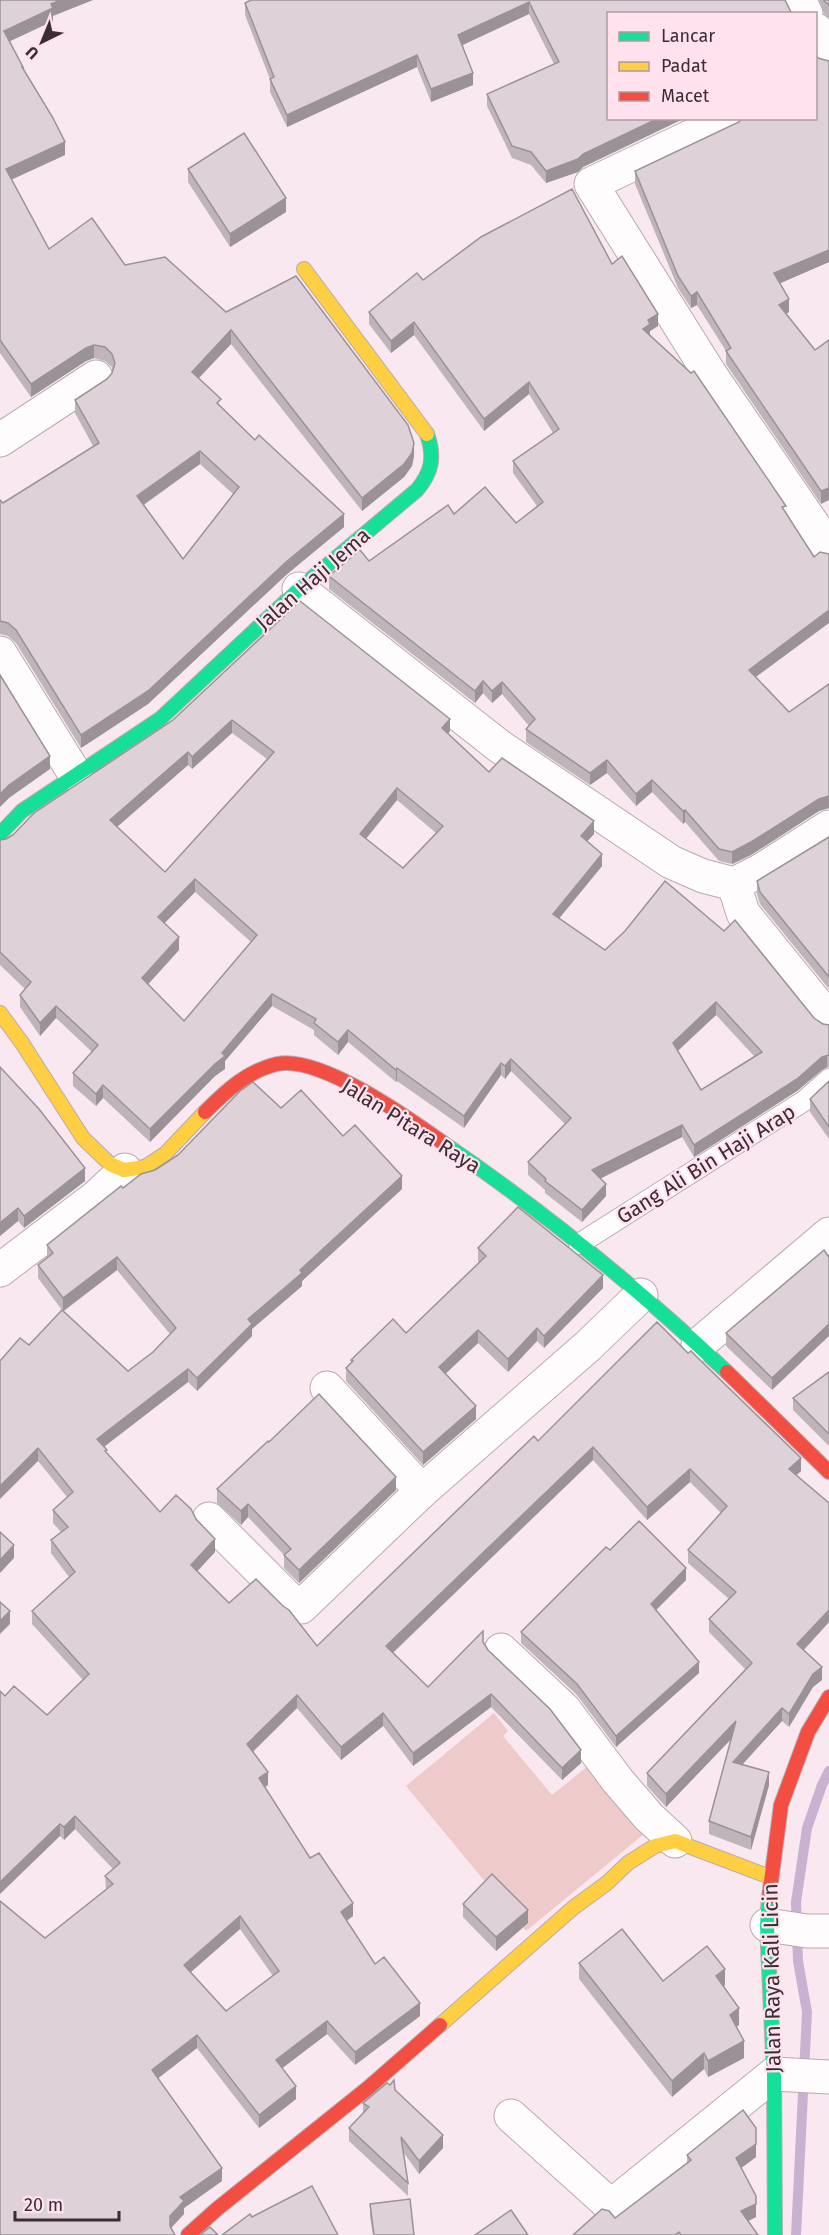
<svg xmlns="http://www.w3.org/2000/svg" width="829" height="2235" font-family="'Fira Sans',sans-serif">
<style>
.green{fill:#eecbca}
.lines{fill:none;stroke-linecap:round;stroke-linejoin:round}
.stream{stroke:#c9b2d1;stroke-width:10}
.lane-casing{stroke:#b8aab0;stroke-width:22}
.street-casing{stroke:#b8aab0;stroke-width:35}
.fast-casing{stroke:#b8aab0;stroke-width:16}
.slow-casing{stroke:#b8aab0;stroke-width:16}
.jam-casing{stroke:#b8aab0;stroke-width:16}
.lane{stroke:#fefcfd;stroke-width:20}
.street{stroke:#fefcfd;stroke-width:33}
.fast{stroke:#16e098;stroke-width:14}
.slow{stroke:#ffcf43;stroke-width:14}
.jam{stroke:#f24e42;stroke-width:14}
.wall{fill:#bfb4ba;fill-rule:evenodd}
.shaded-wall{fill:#9b9297}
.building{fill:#ded1d8;stroke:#9b9297;stroke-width:1.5;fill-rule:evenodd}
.labels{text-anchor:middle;stroke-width:4.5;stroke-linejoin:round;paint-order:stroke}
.street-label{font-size:21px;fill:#3b2d33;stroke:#ffe2ee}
</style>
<rect width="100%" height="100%" fill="#f9e8ef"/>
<!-- green -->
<path class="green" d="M494 1713 508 1731 503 1736 552 1795 588 1766 644 1834 526 1931 406 1786Z"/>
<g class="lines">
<!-- stream -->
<path class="stream" d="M796 2235 807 2012 798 1961 796 1902 807 1828 822 1785 829 1771"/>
<!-- lane casing -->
<g class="lane-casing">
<path id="lane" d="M579 1244 804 1101 829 1079"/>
</g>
<!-- street casing -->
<g class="street-casing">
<g id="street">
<path d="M799 0 806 14"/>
<path d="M816 30 829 55"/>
<path d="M730 118 591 184 710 374 829 548"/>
<path d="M0 440 96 377"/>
<path d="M299 589 499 746 671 862 703 876 734 884 760 871 829 827"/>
<path d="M0 653 75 774"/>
<path d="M734 884 743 913 829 1019"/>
<path d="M0 1270 95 1198 125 1170"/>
<path d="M698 1345 829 1234"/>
<path d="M327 1388 422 1491"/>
<path d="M209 1519 296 1606 301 1607 422 1491 588 1346 641 1295"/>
<path d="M501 1650 564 1709 618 1781 649 1817 675 1841"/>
<path d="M767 1925 807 1931H829"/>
<path d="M511 2116 611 2206 774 2074 829 2077"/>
</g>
</g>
<!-- fast casing -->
<g class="fast-casing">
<g id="fast">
<path d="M0 834 22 811 160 719 299 589 417 490C432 472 435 457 427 434"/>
<path d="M442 1142C543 1211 638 1288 727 1372"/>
<path d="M769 1897 767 1925 774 2074 775 2235"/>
</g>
</g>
<!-- slow casing -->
<g class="slow-casing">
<g id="slow">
<path d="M304 269 427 434"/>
<path d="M0 1013 22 1043 83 1138 110 1164 124 1170 145 1167 165 1154 205 1112"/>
<path d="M440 2025 573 1908 607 1883 628 1863 655 1846 675 1841 770 1877"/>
</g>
</g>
<!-- jam casing -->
<g class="jam-casing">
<g id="jam">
<path d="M205 1112C226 1091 247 1071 277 1064 320 1055 408 1118 442 1142"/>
<path d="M727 1372 829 1472"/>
<path d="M769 1897 781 1805 808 1732 829 1697"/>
<path d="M188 2235 217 2209 368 2088 440 2025"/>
</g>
</g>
<!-- lane -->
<use href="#lane" class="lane"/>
<!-- street -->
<use href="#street" class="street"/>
<!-- fast -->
<use href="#fast" class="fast"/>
<!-- slow -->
<use href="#slow" class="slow"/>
<!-- jam -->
<use href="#jam" class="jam"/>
</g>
<!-- wall -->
<g class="wall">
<path d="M0 0 53 16V21L10 41 65 155 11 180 49 249 125 265 226 312 414 456 412 466 404 477 362 511 231 344 199 378 221 407 344 527 286 575 148 704 81 748 16 643 8 636 0 634V500L3 503 93 446 75 413V400L107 379 112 373 113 371 112 367 105 361 94 358 86 361 31 397 0 353ZM200 464 233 494 183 559 144 505Z"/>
<path d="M785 0 609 118H685L583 167 578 172 546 183 531 165 512 158 487 106V94L554 64 529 14 463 45 473 85 431 102 417 67 287 127 270 92V79L245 15V3Z"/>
<path d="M819 0H829V18L824 14Z"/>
<path d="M818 58 829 61V262L780 283 789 312 786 314 815 350 829 340 821 504 726 364V351L697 305 691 308 678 288 635 184V171L739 122Z"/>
<path d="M188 169 286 212 230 247 188 182Z"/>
<path d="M612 264 658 326 650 331V335L786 512 814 557 756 677 789 712 829 684V808L819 811 751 855 732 864 719 861 685 822 683 824 652 792 636 806 607 773 590 785 526 742V729L529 726 502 694 492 703 483 693 475 703 329 589V576L369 561 454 514 516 523 537 506 513 473V461L553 433 529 394 484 431 414 335 391 353 369 324V312L423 280Z"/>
<path d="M300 601 450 731 448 734 489 772 594 834 587 841 602 866 559 918 605 950 814 1018 823 1024 829 1025V1067L822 1070 797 1091 694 1157 682 1137 600 1178 606 1196 582 1222 545 1193V1190L528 1175V1162L565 1124 511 1071 505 1079 501 1075 464 1128 397 1081 396 1082 348 1042 338 1055 314 1035V1030L272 1006 225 1061V1069L215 1076 150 1142 103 1098 96 1106 73 1086V1073L92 1052 56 1018 40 1036 20 1007V995L25 989 0 965V840L6 839 13 835 173 720ZM232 733 267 759 165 872 117 827 188 765 192 769ZM397 800 436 833 403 868 366 839ZM195 892 251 942 184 1021 148 984 179 950 164 923ZM716 1015 754 1056 701 1090 678 1051Z"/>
<path d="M829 837V989L760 904 757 894V881Z"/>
<path d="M0 1067 85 1181 24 1228 18 1221 0 1236Z"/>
<path d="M829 1081V1139L810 1112V1099Z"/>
<path d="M281 1108 343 1136 402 1189 302 1281V1286L252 1329V1336L197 1391 188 1382 104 1447 107 1453 160 1512 196 1519 215 1552 197 1571 229 1603 317 1646 538 1441 801 1471 796 1475 829 1503V1622L804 1650 822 1680 813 1687 789 1727 782 1721 742 1764 769 1785 751 1850 709 1834V1821L731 1739 666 1807 647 1786V1773L745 1669 709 1632V1619L729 1599 688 1563V1550L721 1513 690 1482 647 1520 593 1460 393 1653 428 1687 483 1643 488 1650 581 1763 562 1780 491 1707 413 1766 383 1726 341 1760 297 1708 253 1752 268 1785 265 1787 310 1858 353 1916 346 1921 375 1964 420 2016 355 2065 327 2034 282 2068 296 2099 259 2128 197 2048 158 2078 222 2181 184 2208V2214L171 2228 0 2235 45 1938 106 1889 105 1876 113 1869 75 1829 64 1840 60 1836 5 1696 47 1715 83 1680 32 1624V1611L69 1577 51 1553V1540L61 1532 53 1523V1510L67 1497 38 1461 29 1345 62 1310 38 1278V1265L47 1257V1245L123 1188 155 1170ZM117 1270 170 1334 153 1352 128 1371 64 1311ZM240 1929 273 1976 226 2011 191 1972Z"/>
<path d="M478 1248 603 1288 544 1348 537 1341 508 1372 478 1343 445 1374 476 1419 423 1465 346 1381V1368L351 1363V1360L406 1333 479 1263 478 1261Z"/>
<path d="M828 1256 772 1390 726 1346V1333Z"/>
<path d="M829 1372V1446L793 1410V1398Z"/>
<path d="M269 1442 396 1490 299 1583 284 1568V1555L248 1517 241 1525 217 1503V1489Z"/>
<path d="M610 1550 686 1580 656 1610 699 1673 616 1747 577 1695 521 1643V1632Z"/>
<path d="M463 1904 528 1923 496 1951 463 1917Z"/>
<path d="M579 1963 663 1981 725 1985 724 1986 739 2025 736 2027 744 2058 708 2077 704 2069 672 2097 579 1979Z"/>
<path d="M395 2090 443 2148 419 2174 404 2153 408 2183V2196L349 2141V2128L363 2113V2103Z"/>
<path d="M687 2155 756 2157 741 2168 756 2217 748 2221 758 2235H573L615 2218 687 2163Z"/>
<path d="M370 2204 414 2235H373L370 2217Z"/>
</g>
<!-- shaded-wall -->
<g class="shaded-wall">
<path d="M61 0H93L53 16V21L4 44V31L51 4Z"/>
<path d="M529 2V14L458 47V35Z"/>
<path d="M417 55V67L287 127V115Z"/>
<path d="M473 73V85L431 102V89Z"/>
<path d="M659 118H685L583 167 578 172 546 183V171L583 154Z"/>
<path d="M65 142V155L6 182V169Z"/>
<path d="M286 198V212L230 247V234Z"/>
<path d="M829 250V262L774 286V273Z"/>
<path d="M697 292V305L691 308V296Z"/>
<path d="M789 299V312L779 318V305Z"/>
<path d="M658 314V326L650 331V336L643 329 648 320Z"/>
<path d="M414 322V335L391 353V341Z"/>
<path d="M231 330V344L192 385V372Z"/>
<path d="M94 345V358L86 361 31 397V384L86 348Z"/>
<path d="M529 382V394L484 431V419Z"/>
<path d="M414 443V456L412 466 404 477 362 511V498Z"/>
<path d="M200 451V464L137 509V496Z"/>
<path d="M829 488V500L821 504V491Z"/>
<path d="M344 514V527L286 575 148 704 81 748V735Z"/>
<path d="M829 610V623L749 682V670Z"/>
<path d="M483 681V693L475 703V691Z"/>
<path d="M502 682V694L492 703V691Z"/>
<path d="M450 719V731L442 740V728Z"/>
<path d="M232 720V733L192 769V757Z"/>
<path d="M188 752V765L110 833V820Z"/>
<path d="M50 756V769L9 798 0 807V794L9 785Z"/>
<path d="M607 760V773L590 785V773Z"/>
<path d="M652 780V792L636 806V794Z"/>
<path d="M397 788V800L360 846V834Z"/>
<path d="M829 796V808L819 811 751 855 732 864V852L819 799Z"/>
<path d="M685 810V822L683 824V811Z"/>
<path d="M594 821V834L581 848V836Z"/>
<path d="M602 854V866L553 926V914Z"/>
<path d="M195 879V892L158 930V917Z"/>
<path d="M179 937V950L142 991V978Z"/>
<path d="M272 994V1006L225 1061V1069L215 1076 150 1142V1129L222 1053Z"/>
<path d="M716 1002V1015L673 1055V1043Z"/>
<path d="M56 1006V1018L40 1036V1023Z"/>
<path d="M348 1030V1042L338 1055V1042Z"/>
<path d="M827 1055V1067L822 1070 797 1091 694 1157V1145L822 1057Z"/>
<path d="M511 1059V1071L505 1079V1066Z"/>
<path d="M501 1063V1075L464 1128V1116Z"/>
<path d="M397 1068V1081L396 1082V1070Z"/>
<path d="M103 1085V1098L96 1106V1094Z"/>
<path d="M682 1125V1137L592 1183V1170Z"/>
<path d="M85 1168V1181L24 1228V1216Z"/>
<path d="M402 1176V1189L302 1281V1286L252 1329V1336L197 1391V1378L248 1319 300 1270Z"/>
<path d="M606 1184V1196L582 1222V1210Z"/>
<path d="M18 1208V1221L0 1236V1223Z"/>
<path d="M117 1257V1270L63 1311V1298Z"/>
<path d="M603 1275V1288L544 1348V1336Z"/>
<path d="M829 1324V1336L772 1390V1378Z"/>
<path d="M537 1328V1341L508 1372V1359Z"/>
<path d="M478 1330V1343L439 1380V1367Z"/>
<path d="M188 1369V1382L97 1452V1439Z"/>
<path d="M476 1406V1419L423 1465V1452Z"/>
<path d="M593 1447V1460L386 1659V1646Z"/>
<path d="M38 1448V1461L0 1499V1486Z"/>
<path d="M801 1458V1471L789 1482V1469Z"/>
<path d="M690 1469V1482L647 1520V1507Z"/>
<path d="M396 1477V1490L299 1583V1570Z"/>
<path d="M248 1504V1517L241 1525V1511Z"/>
<path d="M215 1539V1552L191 1578V1565Z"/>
<path d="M14 1545V1558L0 1573V1560Z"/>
<path d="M686 1568V1580L651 1615V1604Z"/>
<path d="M829 1610V1622L797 1657V1644Z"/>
<path d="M10 1611V1624L0 1634V1621Z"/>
<path d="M699 1662V1673L616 1747V1736Z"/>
<path d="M822 1667V1680L813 1687 789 1727V1714L813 1674Z"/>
<path d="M491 1694V1707L413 1766V1753Z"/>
<path d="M297 1695V1708L247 1757V1744Z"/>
<path d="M782 1708V1721L733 1775V1762Z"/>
<path d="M383 1713V1726L341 1760V1747Z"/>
<path d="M736 1721V1734L666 1807V1794Z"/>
<path d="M581 1750V1763L562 1780V1768Z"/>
<path d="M268 1772V1785L259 1791V1778Z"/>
<path d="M769 1772V1785L751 1850V1837Z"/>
<path d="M75 1816V1829L64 1840V1827Z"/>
<path d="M60 1824V1836L0 1894V1882Z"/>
<path d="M353 1903V1916L341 1925V1912Z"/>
<path d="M528 1910V1923L496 1951V1937Z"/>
<path d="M240 1916V1929L184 1978V1965Z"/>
<path d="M725 1969V1985L716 1992V1976Z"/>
<path d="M420 2003V2016L355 2065V2052Z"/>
<path d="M739 2008V2025L730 2031V2015Z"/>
<path d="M327 2021V2034L276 2073V2060Z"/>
<path d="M197 2035V2048L152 2083V2070Z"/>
<path d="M744 2041V2058L708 2077V2061Z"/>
<path d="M704 2053V2069L672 2097V2081Z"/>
<path d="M296 2086V2099L259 2128V2115Z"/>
<path d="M443 2135V2148L419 2174V2161Z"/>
<path d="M756 2144V2157L736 2172V2158Z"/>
<path d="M222 2168V2181L184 2208V2214L170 2229V2235V2216L180 2197Z"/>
<path d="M756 2204V2217L741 2225V2211Z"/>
</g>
<!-- building -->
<g class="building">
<path d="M0 0H61L51 4 53 8 4 31 23 67H22L53 118 65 142 6 169 49 249 92 218 125 265 165 257 226 312 296 276 408 425 414 443 412 453 404 464 362 498 231 330 192 372 221 399 217 403 255 440 259 435 344 514 286 562 148 691 81 735 16 630 8 623 0 621V500L3 503 99 443 75 400 107 379 112 373 115 363 112 354 105 347 94 345 86 348 31 384 0 340ZM200 451 239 487 183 559 137 496Z"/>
<path d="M251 0H785L792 14H609V118H659L583 154 578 159 546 171 531 152 512 146 487 94 559 62 529 2 458 35 473 73 431 89 417 55 287 115 270 79 274 77 245 3Z"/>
<path d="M824 0H829V5L824 1Z"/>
<path d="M816 55 818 58 829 61V250L774 273 789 299 779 305 815 350 829 340V488L821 491 726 351 731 348 697 292 691 296 678 276 635 171 739 122 742 118H816Z"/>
<path d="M244 133 286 198 230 234 188 169Z"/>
<path d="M572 189 612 264 622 256 658 314 648 320 650 324 643 329 691 373 694 371 786 506 782 507 814 557 820 552 829 554V610L749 670 789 712 829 684V796L819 799 751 842 732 852 719 849 685 810 683 811 652 780 636 794 607 760 590 773 526 729 535 719 502 682 492 691 483 681 475 691 329 576 360 550 369 561 448 505 454 514 485 487 516 523 543 502 513 461 559 429 529 382 484 419 414 322 391 341 369 312 417 273 423 280 481 237Z"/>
<path d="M300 601 450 719 442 728 489 772 502 758 594 821 581 836 602 854 553 914 605 950 625 931 665 881 724 931 735 920 814 1018 823 1024 829 1025V1055L822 1057 797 1079 694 1145 682 1125 592 1170 606 1184 582 1210 545 1181 546 1179 528 1162 571 1118 511 1059 505 1066 501 1063 464 1116 397 1068 396 1070 348 1030 338 1042 314 1023 316 1019 272 994 222 1053 225 1056 215 1064 150 1129 103 1085 96 1094 73 1073 98 1045 56 1006 40 1023 20 995 31 982 0 952V840L6 839 13 835 34 813 173 720ZM232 720 274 752 165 872 110 820 188 752 192 757ZM397 788 443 826 403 868 360 834ZM195 879 257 935 184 1021 142 978 179 937 158 917ZM716 1002 762 1052 701 1090 673 1043Z"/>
<path d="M0 675 50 756 9 785 0 794Z"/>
<path d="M829 837V977L760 892 757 881Z"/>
<path d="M0 1067 39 1109 85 1168 24 1216 18 1208 0 1223Z"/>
<path d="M829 1081V1127L810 1099Z"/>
<path d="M253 1082 281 1108 301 1090 343 1136 355 1125 402 1176 300 1270 302 1273 248 1319 252 1324 197 1378 188 1369 97 1439 107 1450 105 1451 160 1512 176 1495 191 1509 196 1519 215 1539 191 1565 229 1603 256 1579 283 1606 289 1610 317 1646 534 1436 538 1441 657 1322 688 1353 691 1351 699 1359 801 1458 789 1469 829 1503V1610L797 1644 822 1667 813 1674 789 1714 782 1708 733 1762 769 1772 751 1837 709 1821 736 1721 666 1794 647 1773 752 1663 709 1619 736 1592 688 1550 727 1506 690 1469 647 1507 593 1447 386 1646 428 1687 483 1631V1642L488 1650 550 1709 581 1750 562 1768 491 1694 413 1753 383 1713 341 1747 297 1695 247 1744 268 1772 259 1778 310 1858 319 1853 353 1903 341 1912 375 1964 384 1957 420 2003 355 2052 327 2021 276 2060 296 2086 259 2115 197 2035 152 2070 222 2168 180 2197 184 2201 170 2216V2226L175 2235H0V1901L45 1938 113 1884 105 1876 120 1863 75 1816 64 1827 60 1824 0 1882V1691L5 1696 14 1686 47 1715 89 1674 32 1611 75 1572 51 1540 68 1527 53 1510 73 1492 38 1448 0 1486V1361L20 1338 29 1345 62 1310 128 1371 153 1352 176 1328 117 1257 63 1298 38 1265 53 1253 47 1245 121 1186 123 1188 141 1174 155 1170 178 1155 240 1091ZM240 1916 279 1971 226 2011 184 1965Z"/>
<path d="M518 1207 603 1275 544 1336 537 1328 508 1359 478 1330 439 1367 476 1406 423 1452 346 1368 353 1361 351 1360 393 1319 406 1333 486 1256 478 1248Z"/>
<path d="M824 1250 828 1256 829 1255V1324L772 1378 726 1333Z"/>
<path d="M829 1372V1434L793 1398Z"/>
<path d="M319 1394 396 1477 299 1570 284 1555 291 1549 248 1504 241 1511 217 1489 268 1441 269 1442Z"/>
<path d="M639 1521 686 1568 651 1604 699 1662 616 1736 577 1684 521 1632 606 1547 610 1550Z"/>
<path d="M0 1532 14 1545 0 1560Z"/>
<path d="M0 1602 10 1611 0 1621Z"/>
<path d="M492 1874 528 1910 496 1937 463 1904Z"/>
<path d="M622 1929 663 1981 707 1946 725 1969 716 1976 739 2008 730 2015 744 2041 708 2061 704 2053 672 2081 579 1963Z"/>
<path d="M394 2080 395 2090 443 2135 419 2161 401 2137 408 2183 349 2128 369 2107 363 2103 387 2083 390 2085Z"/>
<path d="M743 2110 756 2128V2144L736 2158 756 2196V2204L741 2211 758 2235H681L679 2232 675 2235H573L602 2209 609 2211 615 2218 691 2160 687 2155Z"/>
<path d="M312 2186 338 2235H222L250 2214 252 2217Z"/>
<path d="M410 2199 414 2235H374L370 2204Z"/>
<path d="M511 2210 528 2235H475Z"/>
<path d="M210 2227 218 2235H200Z"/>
</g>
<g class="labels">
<!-- street labels -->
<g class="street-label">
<text transform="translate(313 579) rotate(-41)" y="7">Jalan Haji Jema</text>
<text transform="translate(411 1126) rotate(32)" y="7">Jalan Pitara Raya</text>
<text transform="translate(706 1164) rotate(-32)" y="7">Gang Ali Bin Haji Arap</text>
<text transform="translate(772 1978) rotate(-91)" y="7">Jalan Raya Kali Licin</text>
</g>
</g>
<!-- legend -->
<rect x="607" y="12" width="210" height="108" fill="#ffe2ee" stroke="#b19aa3" stroke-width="1.5"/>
<rect x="619" y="32" width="30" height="9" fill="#16e098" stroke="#b19aa3" stroke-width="1.5"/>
<text x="661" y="42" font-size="18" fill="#3b2d33">Lancar</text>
<rect x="619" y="62" width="30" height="9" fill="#ffcf43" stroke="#b19aa3" stroke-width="1.5"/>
<text x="661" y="72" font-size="18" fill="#3b2d33">Padat</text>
<rect x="619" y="92" width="30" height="9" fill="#f24e42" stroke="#b19aa3" stroke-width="1.5"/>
<text x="661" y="102" font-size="18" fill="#3b2d33">Macet</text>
<!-- north arrow -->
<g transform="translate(42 42) rotate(223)" stroke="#ffe2ee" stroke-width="4.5" paint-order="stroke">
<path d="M0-4.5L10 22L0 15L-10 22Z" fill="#3b2d33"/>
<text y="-9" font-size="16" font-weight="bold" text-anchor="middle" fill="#3b2d33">U</text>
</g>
<!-- scale -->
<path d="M15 2211v9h104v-9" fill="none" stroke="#3b2d33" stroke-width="3"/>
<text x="24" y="2211" font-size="18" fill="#3b2d33" stroke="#ffe2ee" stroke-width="4.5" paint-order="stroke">20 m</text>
</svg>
